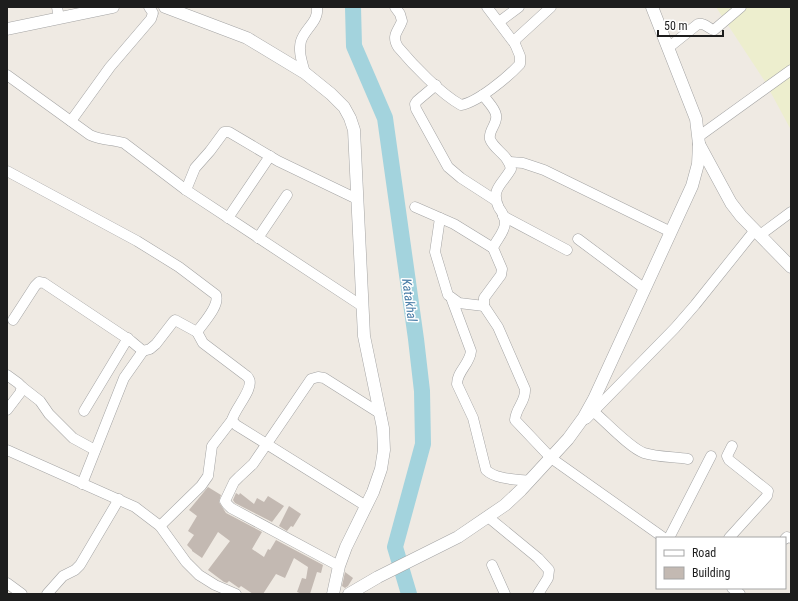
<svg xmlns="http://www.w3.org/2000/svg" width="798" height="601" font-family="'Roboto Condensed',sans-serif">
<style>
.farmland{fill:#edeece}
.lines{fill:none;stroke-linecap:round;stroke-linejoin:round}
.river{stroke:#a3d3dd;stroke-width:16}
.building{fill:#c3b9b2}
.minor-casing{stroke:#a4a4a4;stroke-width:11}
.tertiary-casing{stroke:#a4a4a4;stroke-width:13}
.minor{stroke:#fff;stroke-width:10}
.tertiary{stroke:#fff;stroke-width:12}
.labels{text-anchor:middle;stroke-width:3;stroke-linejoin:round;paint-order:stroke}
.water-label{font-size:13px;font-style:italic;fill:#467ba6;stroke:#fff}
</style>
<rect width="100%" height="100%" fill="#efeae3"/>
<!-- farmland -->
<path class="farmland" d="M716 7H791V130L764 80Z"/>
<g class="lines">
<!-- river -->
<path class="river" d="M353 7 354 46 385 118 416 339 422 391 423 444 395 547 409 594"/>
</g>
<!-- building -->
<g class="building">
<path d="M208 487 221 495 219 502 226 513 262 532 252 549 264 557 268 549 270 550 276 540 323 565 321 573 317 572 310 594H302L297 592 302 578 306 579 308 567 294 558 285 578 276 574 263 594H253L241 586 239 588 229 581 227 583 224 582 208 570 230 541 218 532 202 558 192 551V550L187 545 194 535 188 531 197 516 189 510Z"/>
<path d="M236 493 239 495 240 493 254 504 257 498 264 502 268 496 284 506 272 522 235 503 233 500Z"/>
<path d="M289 506 301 514 293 527 291 526 287 531 279 526Z"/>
<path d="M345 572 353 578 348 586 345 588 342 586Z"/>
</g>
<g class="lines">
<!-- minor casing -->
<g class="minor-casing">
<g id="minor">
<path d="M57 7 59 18"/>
<path d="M395 7 400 14 402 21C398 32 391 35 398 47 413 65 441 94 461 105 478 102 508 77 520 64V56L515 44 516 39 551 7"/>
<path d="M487 7 515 44"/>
<path d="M499 22 519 7"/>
<path d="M668 48 698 24C705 22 708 29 714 30L741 7"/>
<path d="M305 73C302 62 298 51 301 41 305 28 319 22 317 7"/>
<path d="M7 75 90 135C103 141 111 139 124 143L186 190 362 306"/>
<path d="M436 85 417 101 415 104 416 109 448 167 461 178 495 200"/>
<path d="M483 95C487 101 495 108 496 115 498 124 488 130 490 139 494 150 508 154 511 169 502 185 490 189 499 208 502 212 505 218 505 223 505 232 496 240 493 248L502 269 501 275 484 298V306L498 327 525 389C526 402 516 407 515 420L551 458 664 538"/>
<path d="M71 121 110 67 151 19 153 13 149 7"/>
<path d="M698 137 791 70"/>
<path d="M510 162 523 163 544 170 671 232"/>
<path d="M7 171 137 241 179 267 216 295C220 306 203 323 197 332L203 343 244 374C246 375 248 377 249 379 254 389 235 408 232 420L236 425 366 506"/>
<path d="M186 190 195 168 210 151 224 132H229L278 161 357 199"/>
<path d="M415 207 454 224 493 248"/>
<path d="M503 216 567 250"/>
<path d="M228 218 270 156"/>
<path d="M440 218 435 252 448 295 459 303 484 306"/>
<path d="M760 235 791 212"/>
<path d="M258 238 287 195"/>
<path d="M578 239 645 289"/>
<path d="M452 300 471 351C470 364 457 371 457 384L473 418 486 470C497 480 516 479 530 481"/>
<path d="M13 320 35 286 39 282 44 283 131 341 143 351"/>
<path d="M7 375 18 383 22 387 20 393 7 410"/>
<path d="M22 387 40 401 49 414 73 438 95 450"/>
<path d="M84 411 128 338"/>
<path d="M593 411C606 422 630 448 644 453 656 457 676 457 688 459"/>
<path d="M586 419 675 328 695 305 755 230"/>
<path d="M7 450 135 507 160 526 186 562 199 575 215 585 236 594"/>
<path d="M82 484 124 378 143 351 150 349 156 344 173 322 175 320 197 332"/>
<path d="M488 517 538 558 549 570 548 578 538 594"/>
<path d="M160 526 201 486 208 476 212 446 232 420"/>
<path d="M669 538 711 456"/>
<path d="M729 538 767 496 768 491 729 460 727 456 732 446"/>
<path d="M785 539 787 537 791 538"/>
<path d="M492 565 505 594"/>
<path d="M339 566 231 508 227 504 225 501 234 482 239 477 253 464 311 379 318 377 324 378 381 414"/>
<path d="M7 583 22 594"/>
<path d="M732 588 740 594"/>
<path d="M47 594 63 576 75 570 80 565 119 499"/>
</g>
</g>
<!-- tertiary casing -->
<g class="tertiary-casing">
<g id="tertiary">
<path d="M165 7 247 38 305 73 331 94 344 107 350 118 354 130 364 336 383 428 384 450 381 469 373 492 346 547 339 566 333 594"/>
<path d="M7 29 113 7"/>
<path d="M699 144 731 203 741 216 791 267"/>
<path d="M349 594 378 577 458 537 505 505 521 490 568 439 584 417 594 399 692 186 698 164 699 144 696 119 652 7"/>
</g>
</g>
<!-- minor -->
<use href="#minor" class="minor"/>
<!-- tertiary -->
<use href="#tertiary" class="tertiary"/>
</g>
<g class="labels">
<!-- water labels -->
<g class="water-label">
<text transform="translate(410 300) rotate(82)" y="5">Katakhal</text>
</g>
</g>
<!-- border -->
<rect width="798" height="601" fill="none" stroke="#1d1d1d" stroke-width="16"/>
<!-- legend -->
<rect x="656" y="537" width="130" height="52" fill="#ffffff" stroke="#a5a5a5"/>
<rect x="664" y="550" width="20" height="6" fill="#ffffff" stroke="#a5a5a5"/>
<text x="692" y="557" font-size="12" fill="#1d1d1d">Road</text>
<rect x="664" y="567" width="20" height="12" fill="#c3b9b2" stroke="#a5a5a5"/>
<text x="692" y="577" font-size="12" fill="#1d1d1d">Building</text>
<!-- scale -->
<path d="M658 30v6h65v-6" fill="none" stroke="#1d1d1d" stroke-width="2"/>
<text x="664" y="30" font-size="12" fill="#1d1d1d" stroke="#ffffff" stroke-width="3" paint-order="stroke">50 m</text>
</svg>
